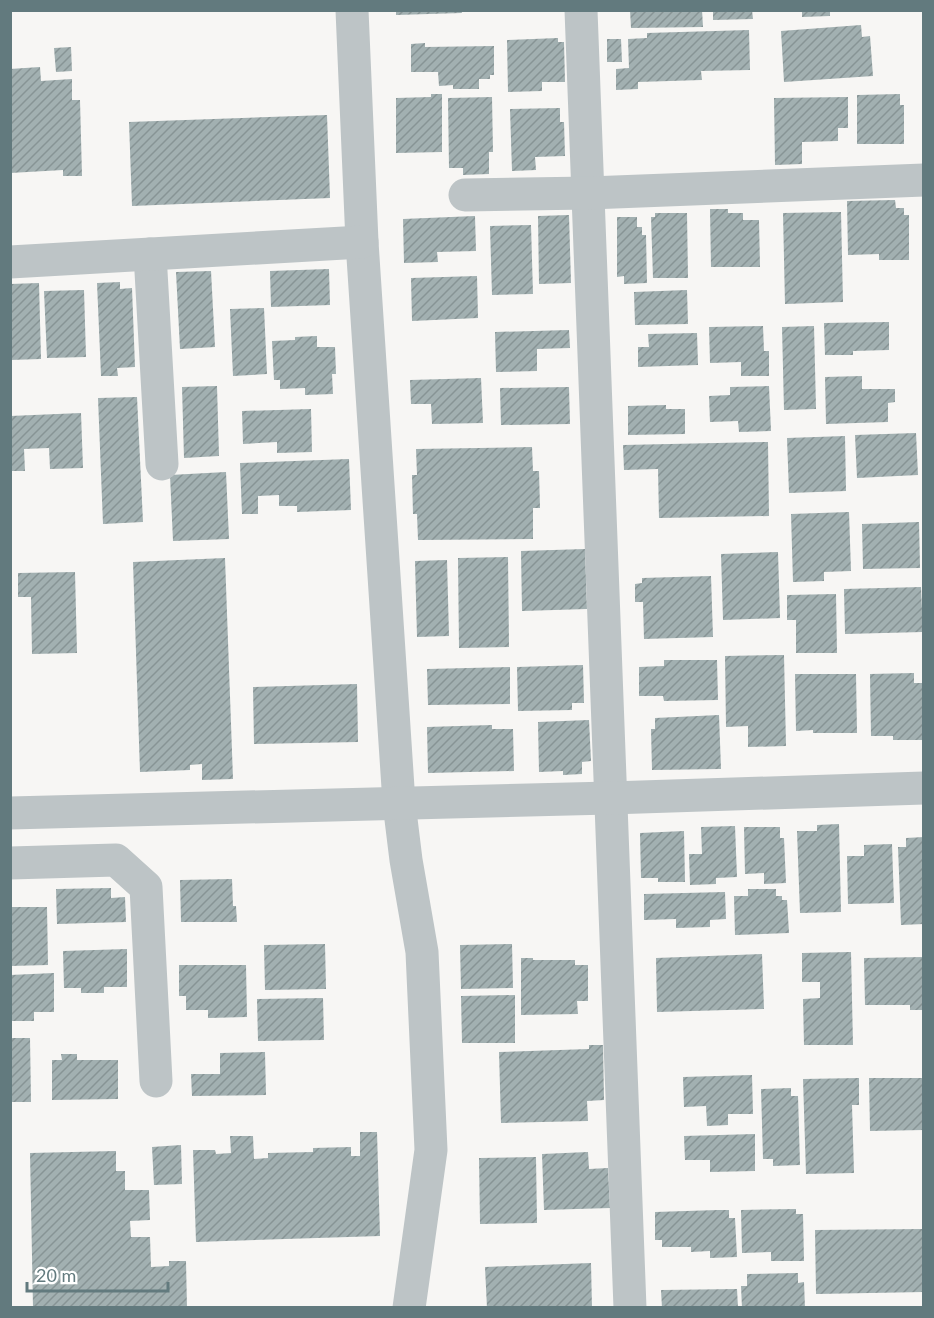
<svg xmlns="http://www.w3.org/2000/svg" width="934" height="1318" font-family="Lato,sans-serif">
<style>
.building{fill:url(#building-hatch)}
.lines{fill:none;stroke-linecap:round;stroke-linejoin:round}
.minor{stroke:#bdc4c6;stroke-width:33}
</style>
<defs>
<pattern id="building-hatch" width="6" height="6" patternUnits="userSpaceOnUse" patternTransform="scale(1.5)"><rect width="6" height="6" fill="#a2b0b1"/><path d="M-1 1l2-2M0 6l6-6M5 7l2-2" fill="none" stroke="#879495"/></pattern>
</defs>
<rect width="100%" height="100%" fill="#f7f6f4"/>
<!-- building -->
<g class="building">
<path d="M396 10H461L462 13 396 15Z"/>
<path d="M630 10H702L703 27 631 28Z"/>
<path d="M713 10H752L753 19 713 20Z"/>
<path d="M802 10H830V16L802 17Z"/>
<path d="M861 25 862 37 870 36 873 76 784 82 781 31Z"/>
<path d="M749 30 750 70 701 71 702 80 638 82V89L616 90V69L629 68 628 39 647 38V33Z"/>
<path d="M558 38V42H564L565 82H542V91L508 92 507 40Z"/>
<path d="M607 39H621L622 62H607Z"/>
<path d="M425 43V47L494 46V75H490V79H479V89H453V85L439 86 438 72H411V44Z"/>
<path d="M71 47 72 71 56 72 54 48Z"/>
<path d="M40 67 41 81 72 79V100H80L82 176H63V170L10 173V69Z"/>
<path d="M431 94H442V152L396 153V98L431 97Z"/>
<path d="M900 94V105H904V144H857V95Z"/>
<path d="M492 97 493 152H489V174L463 175V168H449L448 98Z"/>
<path d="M848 97V128H838V141L802 142V164L775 165 774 98Z"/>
<path d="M560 108V122H564L565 156 535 157 536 170 512 171 510 109Z"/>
<path d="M327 115 330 198 132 206 129 122Z"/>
<path d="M895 200 896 208H904V215H909V260H879V254L848 255 847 201Z"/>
<path d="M710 209H728V213H743V220H759L760 267H711Z"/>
<path d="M841 212 843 302 785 304 783 213Z"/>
<path d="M655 213H687L688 278H653L651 217H655Z"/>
<path d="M569 215 571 283 539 284 538 216Z"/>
<path d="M475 216 476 251 437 252 438 262 404 263 403 219Z"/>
<path d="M617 217H637V227H642V235H646L647 283 624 284V276L617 277Z"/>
<path d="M531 225 533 294 492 295 490 226Z"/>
<path d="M329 269 330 305 271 307 270 271Z"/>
<path d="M211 271 215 347 180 349 176 272Z"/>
<path d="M477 276 478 318 412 321 411 278Z"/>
<path d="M120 282V289L132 288 135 367 117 368 118 376H101L97 283Z"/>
<path d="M39 283 41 359 10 360V284Z"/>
<path d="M84 290 86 357 47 358 44 291Z"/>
<path d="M687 290 688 324 635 325 634 292Z"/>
<path d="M264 308 267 374 233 376 230 309Z"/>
<path d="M889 322V350L853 351V355H825L824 323Z"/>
<path d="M763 326 764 351H769V376H741V362L710 363 709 327Z"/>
<path d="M814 326 816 409 784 410 782 327Z"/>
<path d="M569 330 570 348 537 349V371L496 372 495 332Z"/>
<path d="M697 333 698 365 638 367V347H649L648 334Z"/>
<path d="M317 336V347H335L336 374H332L333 394 305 395V388L280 389V380H274L272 341 295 340V337Z"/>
<path d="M862 376V389H895V402L888 403V422L826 424 825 377Z"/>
<path d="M481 378 483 423 432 424 431 404H411L410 380Z"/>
<path d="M217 386 219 456 184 458 182 387Z"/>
<path d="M769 386 771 431 739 432 738 421 710 422 709 396 730 395V387Z"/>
<path d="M569 387 570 424 501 425 500 388Z"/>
<path d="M137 397 143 522 103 524 98 398Z"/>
<path d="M666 405V409H685V434L628 435V406Z"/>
<path d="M311 409 312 452 277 453V442L243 444 242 411Z"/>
<path d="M81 413 83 468 50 469 49 448 24 449 25 471H10V416Z"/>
<path d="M916 433 918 475 857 478 855 435Z"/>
<path d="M845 436 846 491 789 493 787 438Z"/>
<path d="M768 442 769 516 659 518 658 469 624 470 623 445Z"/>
<path d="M532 447 533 471H539L540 508H533V539L418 540 417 514H413L412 475H417L416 449Z"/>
<path d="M349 459 351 510 297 512V506H279V495L258 496V514H242L240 463Z"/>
<path d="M226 472 229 539 173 541 170 475Z"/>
<path d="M849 512 851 571 824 572V581L793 582 791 514Z"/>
<path d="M919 522 920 568 863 569 862 524Z"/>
<path d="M585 549 587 609 522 611 521 551Z"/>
<path d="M778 552 780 618 723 620 721 554Z"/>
<path d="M508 557 509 647 459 648 458 558Z"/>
<path d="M225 558 233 779 202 780V764L190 765V770L140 772 133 562Z"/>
<path d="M447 560 449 636 417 637 415 561Z"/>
<path d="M75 572 77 653 32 654 31 597H18V573Z"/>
<path d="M711 576 713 637 644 639 643 602H635V584L642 583V578Z"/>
<path d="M921 587 923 632 845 634 844 589Z"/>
<path d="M836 594 837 653H796V620H787V595Z"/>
<path d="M784 655 786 746 748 747V726L726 727 725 656Z"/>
<path d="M664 660H717L718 700 664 701 663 696H639V667L664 666Z"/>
<path d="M583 665 584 703H572V710L518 711 517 667Z"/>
<path d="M510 667V704L428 705 427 669Z"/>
<path d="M914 673V683H924V740H893V736H871L870 674Z"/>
<path d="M795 674H856L857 733H813V730L796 731Z"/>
<path d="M357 684 358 742 254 744 253 687Z"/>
<path d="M719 715 721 769 652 770 651 729H655V718Z"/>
<path d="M589 720 591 761 582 762V774L563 775V771L539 772 538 722Z"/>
<path d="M492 725V729H513L514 771 428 773 427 727Z"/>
<path d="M839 824 841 912 800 913 797 831H817V825Z"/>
<path d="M735 826 737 877 716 878V884L690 885 689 854H702L701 827Z"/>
<path d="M744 827H780V838H784L786 883 764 884V873L745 874Z"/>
<path d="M684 831 685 882H658V878H641L640 833Z"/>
<path d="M924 837V924L901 925 898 847H906V838Z"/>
<path d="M892 844 894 903 848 904 847 856H864V845Z"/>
<path d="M232 879 233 906H236L237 922H181L180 880Z"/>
<path d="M111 888V898L125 897 126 922 57 924 56 889Z"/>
<path d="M748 889H776V896H782V900H787L789 933 735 935 734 896H748Z"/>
<path d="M725 892 726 919 710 920V927L676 928V919L644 920V894Z"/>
<path d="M10 907H47L48 965 10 966Z"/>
<path d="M325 944 326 989 265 990 264 945Z"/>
<path d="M512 944 513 988 461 989 460 945Z"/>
<path d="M127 949V987H104V993H81V988H64L63 951Z"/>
<path d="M851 952 853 1045H804L803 999 820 998V982H802V953Z"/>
<path d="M762 954 764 1009 657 1012 656 958Z"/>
<path d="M924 957V1010H910V1005H865L864 958Z"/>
<path d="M521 958H533V960H575V965H588V1001H577L578 1014 521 1015Z"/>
<path d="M179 965H246L247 1017 208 1018V1010H186V996H179Z"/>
<path d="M54 973V1012H34V1021H10V975Z"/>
<path d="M515 995V1043H462L461 996Z"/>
<path d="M323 998 324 1040 258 1041 257 999Z"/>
<path d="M10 1038H30L31 1102H10Z"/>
<path d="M589 1045H603L604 1100 587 1101 588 1121 501 1123 499 1052 589 1049Z"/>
<path d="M265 1052 266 1095 192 1096 191 1074H220V1053Z"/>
<path d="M61 1054H77V1060H118V1099L52 1100V1060H62Z"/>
<path d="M752 1075 753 1114H728V1125L707 1126 706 1106 684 1107 683 1077Z"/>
<path d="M859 1078V1105H852L854 1173 806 1174 803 1079Z"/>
<path d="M869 1078H924V1130L870 1131Z"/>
<path d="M791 1088V1096H798L800 1165 773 1166V1159H763L761 1089Z"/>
<path d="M360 1132H377L380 1236 196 1242 193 1150H215L216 1154 231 1153 230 1136H253L254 1159 268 1158V1153L313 1152V1148L351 1147V1156H360Z"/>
<path d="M755 1134V1171L710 1172V1160H685L684 1136Z"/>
<path d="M181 1145 182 1184 154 1185 152 1147Z"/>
<path d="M116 1151V1171H125V1190H149L150 1220 130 1221 131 1237H150L151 1267 169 1266V1261H186L187 1308H33L30 1153Z"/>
<path d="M588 1152 589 1169 608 1168 610 1208 544 1210 542 1154Z"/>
<path d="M536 1157 537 1223 480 1224 479 1158Z"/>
<path d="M796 1209V1214H803L804 1261H771V1252L742 1253 741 1210Z"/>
<path d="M718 1210H729V1218H735L737 1257 710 1258V1251L691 1252V1247H662V1240H655V1212Z"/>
<path d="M924 1229V1292L816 1294 815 1230Z"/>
<path d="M591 1263 592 1308H487L485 1267Z"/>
<path d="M798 1273V1283L804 1282 805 1308H742L741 1286H747V1274Z"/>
<path d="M737 1289 738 1308H662L661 1290Z"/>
</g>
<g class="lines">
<!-- minor -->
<g class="minor">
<path d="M352 10 362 242 399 803 406 860 422 952 431 1150 409 1308"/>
<path d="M581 10 630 1308"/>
<path d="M465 195 589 193 924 180"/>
<path d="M150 254 162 464"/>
<path d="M10 262 362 242"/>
<path d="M10 813 610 798 924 788"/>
<path d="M10 863 116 860 146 887 156 1081"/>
</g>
</g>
<!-- border -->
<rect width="934" height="1318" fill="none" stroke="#627a7e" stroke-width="24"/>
<!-- scale -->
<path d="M27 1282v9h141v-9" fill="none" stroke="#627a7e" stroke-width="3"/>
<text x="36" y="1282" font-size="18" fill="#627a7e" stroke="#ffffff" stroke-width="4.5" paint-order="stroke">20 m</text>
</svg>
